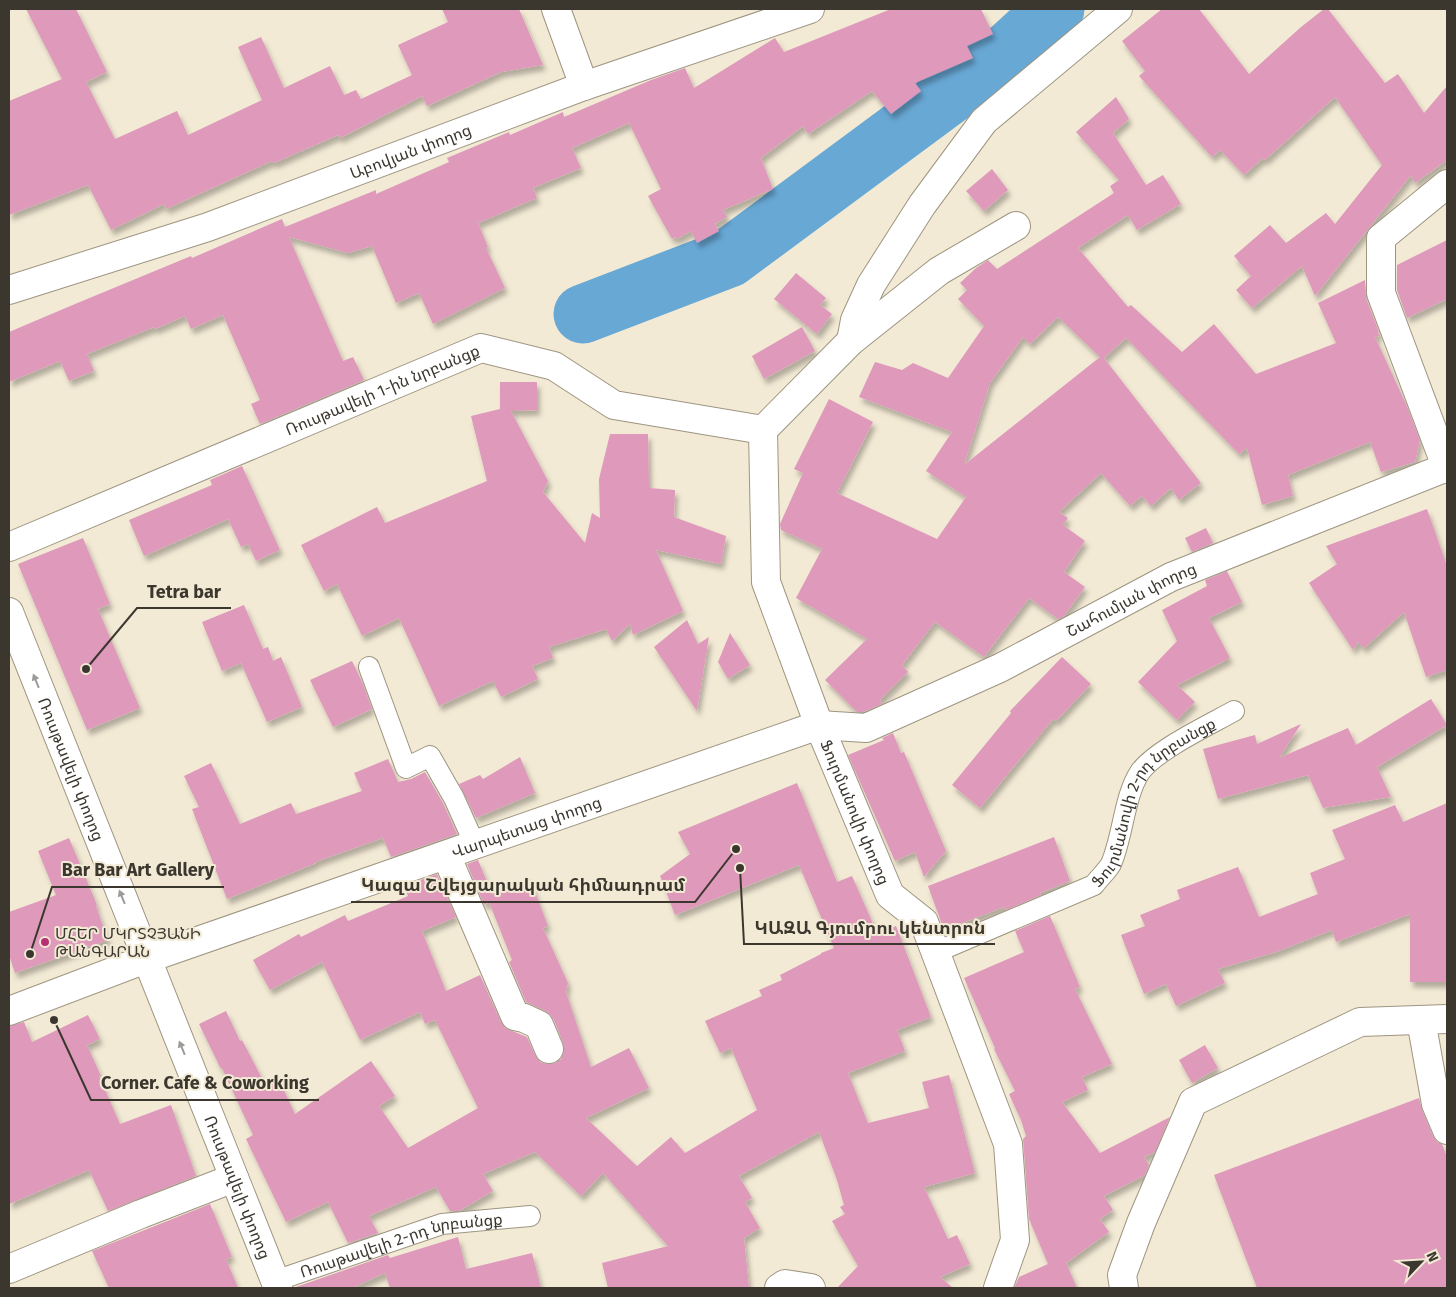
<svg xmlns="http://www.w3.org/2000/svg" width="1456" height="1297" font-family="'Fira Sans','Noto Sans Armenian',sans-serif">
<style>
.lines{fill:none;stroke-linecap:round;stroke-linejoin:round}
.river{stroke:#68a8d5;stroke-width:59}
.building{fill:#de99bb;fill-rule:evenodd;filter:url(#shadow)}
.lane-casing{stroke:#9e9581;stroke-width:22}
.street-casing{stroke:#9e9581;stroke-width:30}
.lane{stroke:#fff;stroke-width:20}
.street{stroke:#fff;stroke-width:28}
.oneway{fill:#9d9b97}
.poi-dot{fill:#b62f72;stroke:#f3ead5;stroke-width:2}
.labels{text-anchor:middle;stroke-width:4;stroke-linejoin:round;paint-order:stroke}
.street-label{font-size:16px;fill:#3b372f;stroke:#f3ead5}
.poi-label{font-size:16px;fill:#3b372f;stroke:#f3ead5;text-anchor:start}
.leader{fill:none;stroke:#3b372f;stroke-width:2}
.callout-dot{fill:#3b372f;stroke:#f3ead5;stroke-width:2}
.callout-label{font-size:18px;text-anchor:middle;font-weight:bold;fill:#3b372f;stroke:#f3ead5;stroke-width:4;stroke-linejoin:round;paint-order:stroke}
</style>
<defs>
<filter id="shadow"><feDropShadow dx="3" dy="5.5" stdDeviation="2.5" flood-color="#0004"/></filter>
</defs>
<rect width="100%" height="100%" fill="#f3ead5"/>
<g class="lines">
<!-- river -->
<path class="river" d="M583 314 729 258 1010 50 1055 9"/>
</g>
<!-- building -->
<g class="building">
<path d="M26 9H76L107 72 86 82 115 139 177 111 188 135 262 100 238 47 261 37 284 88 330 66 344 95 356 90 361 99 412 75 398 45 448 22 442 9H519L543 65 501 72 427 106 422 96 340 138 338 135 274 163 272 161 166 209 164 204 111 230 88 185 9 215V101L62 79Z"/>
<path d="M891 9H981L993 34 967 46 973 58 915 83 921 91 891 114 872 91 808 134 803 126 761 158 773 189 723 210 727 217 715 224 719 231 697 243 691 231 677 239 675 237 672 239 648 196 661 189 629 123 572 148 581 168 533 188 537 198 478 223 488 247 486 248 505 288 433 324 419 293 396 303 372 246 348 253 289 237 343 361 353 357 364 380 260 424 251 404 260 400 223 315 191 329 185 316 155 329 154 327 87 354 94 371 69 381 60 361 9 382V332L75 304 191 256 192 258 282 219 285 227 376 190V194L449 162 447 158 509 132 510 135 563 112 564 117 651 80 685 68 694 88 775 38 784 52Z"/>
<path d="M1162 9H1199L1249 74 1301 27 1324 9H1328L1385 83 1398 74 1424 113 1447 86V160L1415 183 1411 175 1315 296 1302 266 1252 308 1236 290 1251 276 1234 256 1270 225 1286 243 1326 213 1335 224 1382 165 1335 97 1265 160 1263 158 1244 175 1220 150 1212 157 1139 76 1145 71 1122 41Z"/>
<path d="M1116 97 1129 119 1113 133 1146 185 1163 175 1181 204 1137 230 1128 215 1078 248 1128 307 1131 305 1182 352 1214 324 1256 374 1336 343 1318 303 1365 280 1366 298 1379 332H1378L1379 336 1375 337 1406 404 1420 440 1415 462 1381 472 1370 442 1288 475 1293 496 1262 505 1247 448 1239 454 1126 338 1104 358 1201 483 1179 500 1171 488 1151 506 1142 496 1130 506 1101 473 1059 512 1068 518 1063 525 1085 541 1064 572 1085 587 1064 616 1058 619 1029 598 984 657 935 622 902 665 908 672 880 700 882 704 863 712H857L825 680 867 639 796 598 822 549 781 530 780 524 803 473 794 469 829 399 873 422 837 493 937 539 966 497 926 471 952 432 859 397 875 362 902 370 913 363 948 378 984 326 958 299 967 290 960 283 976 268 988 260 997 269 1114 193 1110 186 1119 180 1076 132ZM1058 317 1100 357 964 465 990 383 1023 337 1030 344Z"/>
<path d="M992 169 1008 190 984 211 966 191Z"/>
<path d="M1447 240V299L1407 318 1397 290V265Z"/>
<path d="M796 273 826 298 820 305 832 314 817 334 774 299Z"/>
<path d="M802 327 815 351 764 379 752 356Z"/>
<path d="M500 382H537V410L511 411 548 481 543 492 585 543 592 513 600 518 599 479 610 434H648L649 488 675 490 674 517 726 536 721 564 656 550 683 611 633 635 630 624 612 641 606 629 549 647 553 658 532 666 538 679 501 697 493 681 439 706 399 618 362 636 337 584 324 591 301 545 377 507 385 523 487 481 471 416 500 409Z"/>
<path d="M242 466 280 550 256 561 248 544 241 547 228 519 144 556 129 520 212 485 210 480Z"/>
<path d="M1427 509 1447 566V670L1426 677 1404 612 1364 648 1358 642 1353 650 1309 583 1337 564 1326 546Z"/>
<path d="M1206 528 1213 543 1192 552 1185 538Z"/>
<path d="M83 538 110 604 98 609 140 708 87 730 18 564Z"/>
<path d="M1227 571 1242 602 1209 618 1230 658 1177 685 1195 702 1177 720 1138 682 1177 641 1162 610 1207 586 1205 580Z"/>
<path d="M244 605 263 649 268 647 273 661 281 657 302 707 267 722 241 663 222 671 202 622Z"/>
<path d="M687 620 698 644 709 637 697 711 654 647Z"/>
<path d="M730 633 750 665 728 679 718 662Z"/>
<path d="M1062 657 1091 684 1056 721 1053 719 980 808 952 785 1011 713 1010 711Z"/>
<path d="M352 661 363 684 372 709 333 727 310 680Z"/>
<path d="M1431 699 1447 725 1377 767 1391 797 1323 808 1308 775 1218 799 1203 749 1255 735 1257 744 1301 724 1279 758 1348 728 1356 745Z"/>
<path d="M893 733 901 753 904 752 946 851 924 877 915 852 895 861 848 755 884 740 882 738Z"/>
<path d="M520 757 535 793 476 818 459 784 480 775 483 779Z"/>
<path d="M388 759 398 782 411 779 425 772 443 803 457 834 391 857 383 838 315 862 316 863 227 899 192 809 199 807 184 776 211 763 240 824 291 803 296 814 362 791 354 773Z"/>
<path d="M797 783 837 882 852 876 877 933 896 926 931 1017 897 1030 905 1051 848 1073 868 1123 929 1108 922 1082 949 1075 975 1173 924 1187 948 1239 957 1235 970 1264 940 1277 953 1288H837L858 1266 832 1221 845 1214 840 1207 844 1205 837 1180 819 1132 739 1176 752 1198 745 1202 760 1228 744 1238 749 1288H608L602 1263 668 1246 603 1173 581 1196 535 1152 483 1174 493 1191 459 1211H450L436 1187 369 1216 378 1233 348 1243 328 1202 286 1222 246 1139 253 1135 222 1068 221 1069 199 1024 226 1011 240 1041 242 1040 266 1086 279 1080 295 1114 371 1061 395 1096 379 1106 408 1148 478 1108 435 1020 425 1024 420 1012 360 1040 322 962 270 990 253 960 299 934 301 937 345 915 348 921 408 896 404 886 437 874 456 917 422 931 446 991 480 975 501 1022 505 1028 527 1037 535 1055 540 1062 547 1064 555 1063 561 1059 564 1051 563 1043 553 1018 546 1011 526 1002 509 962 512 960 489 902 484 905 467 864 478 860 492 894 530 879 548 926 543 928 568 983 566 992 591 1067 629 1048 649 1088 586 1118 637 1166 671 1137 685 1153 757 1110 731 1048 720 1053 705 1021 762 996 759 990 782 980 780 975 821 954V953L834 948 799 865 675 915 660 876 690 854 678 832Z"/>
<path d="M1447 803V982H1410V914L1336 942 1332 930 1276 952 1218 969 1225 983 1176 1006 1166 984 1144 994 1121 935 1145 926 1140 915 1180 899 1177 890 1238 867 1259 917 1318 894 1310 873 1345 859 1332 830 1395 805 1403 822Z"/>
<path d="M1054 837 1070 881 1040 893 1041 895 1006 910 1004 907 944 930 928 886Z"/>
<path d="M69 838 97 905 96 906 108 940 15 973 9 955V912L56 895 38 851Z"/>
<path d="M1050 916 1080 987 1075 989 1112 1064 1082 1077 1088 1090 1062 1102 1100 1153 1170 1117 1155 1152 1144 1157 1149 1165 1145 1175 1104 1196 1113 1210 1100 1219 1109 1232 1066 1263 1077 1288H1014L1019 1277 1048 1264 1029 1219 1023 1139 1026 1136 1021 1120 1009 1094 1015 1091 994 1049 995 1048 964 978 1024 952 1015 931Z"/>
<path d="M88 1015 100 1039 87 1045 101 1076H99L120 1124 171 1105 196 1176 108 1211 89 1170 9 1204V1026L24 1022 32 1042Z"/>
<path d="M1205 1045 1218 1068 1192 1083 1179 1060Z"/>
<path d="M1419 1098 1422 1110 1433 1136 1437 1142 1442 1144 1447 1157V1288H1257L1214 1175Z"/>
<path d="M210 1204 232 1257 226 1259 238 1288H109L92 1251Z"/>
<path d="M458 1237 466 1269 532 1253 541 1288H390L385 1273 352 1288H293L388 1255 390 1258Z"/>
</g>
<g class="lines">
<!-- lane casing -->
<g class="lane-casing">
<g id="lane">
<path d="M369 667 406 768 430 756 454 798 475 845"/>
<path id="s1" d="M936 952 1094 885C1099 878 1107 871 1111 864 1123 837 1124 796 1140 772 1156 750 1209 725 1234 711"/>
<path id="s2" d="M275 1281 442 1224 530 1216"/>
</g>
</g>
<!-- street casing -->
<g class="street-casing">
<g id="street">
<path d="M556 9 584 86"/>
<path d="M1447 184 1381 238V293L1447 469"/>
<path id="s3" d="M9 290 208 227 584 86 810 9"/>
<path d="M851 341 855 320 871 285 922 205 984 121 1118 9"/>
<path id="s4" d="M763 430 766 582 819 725 890 895 924 922 1008 1144 1015 1240 998 1288"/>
<path d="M763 430 851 341 939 271 1016 226"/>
<path id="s5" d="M9 547 481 348 554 366 614 405 763 430"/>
<path id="s6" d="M9 612 278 1288"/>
<path d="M446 855 515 1016 524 1018 539 1025 549 1049"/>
<path id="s7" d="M9 1011 146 959 819 725 866 728 1000 668 1171 577 1447 467"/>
<path d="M1421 1020 1436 1104 1447 1130"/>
<path d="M9 1269 141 1214 234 1178"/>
<path d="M779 1288 785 1284 811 1288"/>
<path d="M1124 1288 1122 1275 1141 1223 1193 1102 1360 1022 1447 1019"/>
</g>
</g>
<!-- lane -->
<use href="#lane" class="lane"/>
<!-- street -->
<use href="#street" class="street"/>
</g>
<!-- one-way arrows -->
<defs><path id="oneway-solid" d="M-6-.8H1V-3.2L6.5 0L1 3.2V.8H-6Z" transform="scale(1.25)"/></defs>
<g class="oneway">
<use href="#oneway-solid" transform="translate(36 681) rotate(-112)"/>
<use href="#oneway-solid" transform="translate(122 897) rotate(-112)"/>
<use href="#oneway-solid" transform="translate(182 1048) rotate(-112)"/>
</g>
<!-- markers -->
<circle class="poi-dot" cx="45" cy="942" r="5"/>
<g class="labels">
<!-- street labels -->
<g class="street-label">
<text dy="6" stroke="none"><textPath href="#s3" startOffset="425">Աբովյան փողոց</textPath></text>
<text dy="6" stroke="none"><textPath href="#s5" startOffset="405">Ռուսթավելի 1-ին նրբանցք</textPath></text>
<text dy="6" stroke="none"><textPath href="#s7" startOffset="1201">Շահումյան փողոց</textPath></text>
<text dy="6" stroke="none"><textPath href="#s6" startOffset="169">Ռուսթավելի փողոց</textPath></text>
<text dy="6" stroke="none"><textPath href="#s1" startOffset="279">Ֆուրմանովի 2-րդ նրբանցք</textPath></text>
<text dy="6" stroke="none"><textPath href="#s4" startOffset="399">Ֆուրմանովի փողոց</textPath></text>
<text dy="6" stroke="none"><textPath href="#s7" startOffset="549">Վարպետաց փողոց</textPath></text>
<text dy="6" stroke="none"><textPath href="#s6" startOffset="619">Ռուսթավելի փողոց</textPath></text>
<text dy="6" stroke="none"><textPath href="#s2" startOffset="132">Ռուսթավելի 2-րդ նրբանցք</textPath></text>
</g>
<!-- poi labels -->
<g class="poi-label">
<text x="55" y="939">ՄՀԵՐ ՄԿՐՏՉՅԱՆԻ<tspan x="55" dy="18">ԹԱՆԳԱՐԱՆ</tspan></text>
</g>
</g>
<!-- callouts -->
<path class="leader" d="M86 669L137 608H231M30 954L52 887H224M736 849L695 902H351M740 868L744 944H995M54 1020L91 1100H319"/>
<g class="callout-dot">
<circle cx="86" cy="669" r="5"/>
<circle cx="30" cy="954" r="5"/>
<circle cx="736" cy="849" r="5"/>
<circle cx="740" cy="868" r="5"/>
<circle cx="54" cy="1020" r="5"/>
</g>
<g class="callout-label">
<text x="184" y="598">Tetra bar</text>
<text x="138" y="876">Bar Bar Art Gallery</text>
<text x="523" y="891">Կազա Շվեյցարական հիմնադրամ</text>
<text x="870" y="934">ԿԱԶԱ Գյումրու կենտրոն</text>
<text x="205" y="1089">Corner. Cafe &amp; Coworking</text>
</g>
<!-- border -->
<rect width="1456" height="1297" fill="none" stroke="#3b372f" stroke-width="20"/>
<!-- north arrow -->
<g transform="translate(1421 1262) rotate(65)" stroke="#f3ead5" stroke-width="4" paint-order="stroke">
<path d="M0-4L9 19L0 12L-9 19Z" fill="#3b372f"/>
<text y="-8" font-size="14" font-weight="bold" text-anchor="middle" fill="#3b372f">N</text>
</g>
</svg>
